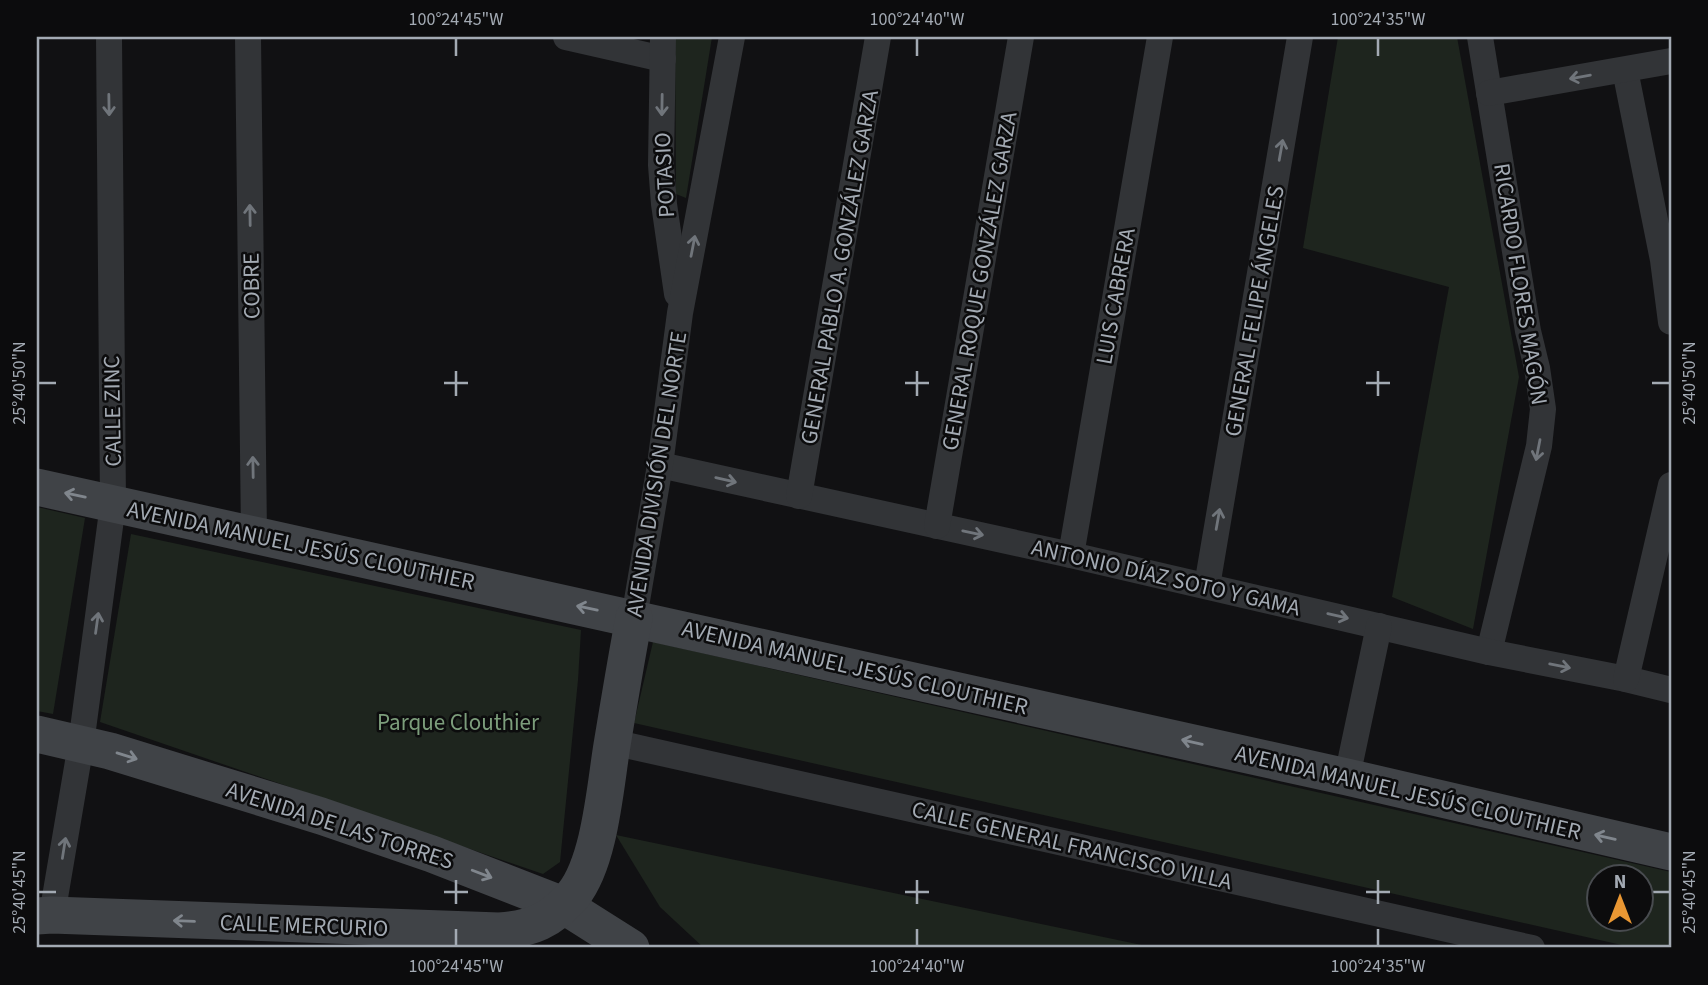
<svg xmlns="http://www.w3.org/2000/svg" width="1708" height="985" font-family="'Source Sans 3',sans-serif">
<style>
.green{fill:#1e251e;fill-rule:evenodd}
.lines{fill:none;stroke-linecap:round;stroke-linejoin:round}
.street{stroke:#323437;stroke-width:26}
.secondary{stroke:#404347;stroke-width:37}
.oneway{stroke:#70757b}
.oneway2{stroke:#80868d}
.ticks{fill:none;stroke:#a3aab3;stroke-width:2.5}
.labels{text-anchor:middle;stroke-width:5;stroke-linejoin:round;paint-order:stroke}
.street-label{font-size:23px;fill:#a3aab3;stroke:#0c0c0d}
.park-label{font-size:23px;fill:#7c9d7b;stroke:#0c0c0d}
.neatline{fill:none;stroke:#a3aab3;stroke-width:2.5}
.ticks-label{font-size:18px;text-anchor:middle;fill:#a3aab3}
</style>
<rect width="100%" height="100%" fill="#111113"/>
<!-- green -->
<g class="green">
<path d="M675 37H712L686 198 676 194Z"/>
<path d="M1338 37H1457L1519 377 1473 629 1392 597 1449 287 1303 248Z"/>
<path d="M37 507 85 518 53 714 37 711Z"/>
<path d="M131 534 581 630 578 680 560 862 543 874 100 722Z"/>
<path d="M653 642 1671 872V948H1635L634 723ZM1600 876H1642V918H1600Z"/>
<path d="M616 835 1156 948H704L660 907Z"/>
</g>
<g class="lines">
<!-- street -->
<g class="street">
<path d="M248 37 254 535"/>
<path d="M566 37 663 59"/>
<path d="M663 37 661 165 664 204 677 294"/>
<path d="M1480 37 1528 331 1537 368 1543 409 1539 446 1489 652"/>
<path d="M1625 70 1663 260 1671 322"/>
<path d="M1489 93 1671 61"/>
<path d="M660 465 1071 555 1489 652 1626 679 1671 690"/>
<path d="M799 496 878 37"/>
<path d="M937 526 1021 37"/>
<path d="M1071 555 1160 37"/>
<path d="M1207 586 1300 37"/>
<path d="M634 618 660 465 680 313 732 37"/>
<path d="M1626 679 1671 485"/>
<path d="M612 742 1532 948"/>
<path d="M1347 777 1379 626"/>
<path d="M52 915 81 744 113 504 109 37"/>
</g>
<!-- secondary -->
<g class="secondary">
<path d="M37 487 1347 777 1671 852"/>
<path d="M37 734 110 751 321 816 432 854 563 905 631 948"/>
<path d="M37 916 52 915 499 931C531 929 551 921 573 895 600 861 605 788 612 745 619 703 626 660 634 618"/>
</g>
</g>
<!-- one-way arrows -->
<defs><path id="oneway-shaft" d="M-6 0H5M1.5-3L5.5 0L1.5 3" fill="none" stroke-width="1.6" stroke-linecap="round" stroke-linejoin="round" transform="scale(1.75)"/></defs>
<g class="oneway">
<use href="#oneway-shaft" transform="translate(1580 77) rotate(170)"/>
<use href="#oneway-shaft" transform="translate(109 105) rotate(89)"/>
<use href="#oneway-shaft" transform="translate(662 105) rotate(91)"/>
<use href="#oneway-shaft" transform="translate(1281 150) rotate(-80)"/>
<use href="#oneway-shaft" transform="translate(250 215) rotate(-91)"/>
<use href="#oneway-shaft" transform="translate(693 246) rotate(-79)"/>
<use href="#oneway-shaft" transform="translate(1538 450) rotate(101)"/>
<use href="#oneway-shaft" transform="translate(253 467) rotate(-91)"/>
<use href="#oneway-shaft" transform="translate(726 480) rotate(13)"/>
<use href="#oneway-shaft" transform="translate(1218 519) rotate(-80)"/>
<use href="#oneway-shaft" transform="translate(973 533) rotate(12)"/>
<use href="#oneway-shaft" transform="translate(1338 616) rotate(13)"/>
<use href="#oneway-shaft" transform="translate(97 623) rotate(-82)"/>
<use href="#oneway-shaft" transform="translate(1560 666) rotate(11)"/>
<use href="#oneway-shaft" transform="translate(64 848) rotate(-81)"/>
</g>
<g class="oneway2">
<use href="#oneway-shaft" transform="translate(75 495) rotate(-168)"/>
<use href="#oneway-shaft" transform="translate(587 608) rotate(-168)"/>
<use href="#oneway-shaft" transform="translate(1192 742) rotate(-167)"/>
<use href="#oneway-shaft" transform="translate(127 756) rotate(17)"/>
<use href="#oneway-shaft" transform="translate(1605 837) rotate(-167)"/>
<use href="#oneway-shaft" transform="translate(482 874) rotate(21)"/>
<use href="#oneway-shaft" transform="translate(184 921) rotate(-178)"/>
</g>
<!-- ticks -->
<path class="ticks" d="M456 38V56M917 38V56M1378 38V56M456 371V396M917 371V396M1378 371V396M38 383H56M444 383H468M905 383H929M1366 383H1390M1652 383H1670M456 880V904M917 880V904M1378 880V904M38 892H56M444 892H468M905 892H929M1366 892H1390M1652 892H1670M456 929V946M917 929V946M1378 929V946"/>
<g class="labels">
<!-- street labels -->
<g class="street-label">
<text transform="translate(664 175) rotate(-93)" y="8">POTASIO</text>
<text transform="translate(839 267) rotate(-80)" y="8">GENERAL PABLO A. GONZÁLEZ GARZA</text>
<text transform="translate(979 281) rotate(-80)" y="8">GENERAL ROQUE GONZÁLEZ GARZA</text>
<text transform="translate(1521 284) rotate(81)" y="8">RICARDO FLORES MAGÓN</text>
<text transform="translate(251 286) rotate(-91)" y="8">COBRE</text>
<text transform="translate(1115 296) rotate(-80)" y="8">LUIS CABRERA</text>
<text transform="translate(1254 311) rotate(-80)" y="8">GENERAL FELIPE ÁNGELES</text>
<text transform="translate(112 411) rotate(-91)" y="8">CALLE ZINC</text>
<text transform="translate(656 474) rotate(-81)" y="8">AVENIDA DIVISIÓN DEL NORTE</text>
<text transform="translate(301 545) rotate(12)" y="8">AVENIDA MANUEL JESÚS CLOUTHIER</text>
<text transform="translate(1166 577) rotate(13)" y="8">ANTONIO DÍAZ SOTO Y GAMA</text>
<text transform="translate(855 667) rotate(13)" y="8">AVENIDA MANUEL JESÚS CLOUTHIER</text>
<text transform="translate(1408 792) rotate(13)" y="8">AVENIDA MANUEL JESÚS CLOUTHIER</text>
<text transform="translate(340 825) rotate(18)" y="8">AVENIDA DE LAS TORRES</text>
<text transform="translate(1072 845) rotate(13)" y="8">CALLE GENERAL FRANCISCO VILLA</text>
<text transform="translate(304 925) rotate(2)" y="8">CALLE MERCURIO</text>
</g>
<!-- park labels -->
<g class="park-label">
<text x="458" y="730">Parque Clouthier</text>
</g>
</g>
<!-- border -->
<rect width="1708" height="985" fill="none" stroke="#0c0c0d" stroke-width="77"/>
<!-- north arrow -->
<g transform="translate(1620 898)"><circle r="33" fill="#0c0c0d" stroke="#484b4f" stroke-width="2"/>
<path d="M0-5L12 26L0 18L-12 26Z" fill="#e99733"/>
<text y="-10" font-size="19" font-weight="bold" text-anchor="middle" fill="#a3aab3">N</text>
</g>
<rect x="38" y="38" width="1632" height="908" class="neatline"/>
<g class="ticks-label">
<text x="456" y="25">100°24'45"W</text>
<text x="917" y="25">100°24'40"W</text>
<text x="1378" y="25">100°24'35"W</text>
<text transform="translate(19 383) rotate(-90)" y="6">25°40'50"N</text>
<text transform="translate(1689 383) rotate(-90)" y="6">25°40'50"N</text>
<text transform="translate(19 892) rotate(-90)" y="6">25°40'45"N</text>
<text transform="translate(1689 892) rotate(-90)" y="6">25°40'45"N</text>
<text x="456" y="972">100°24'45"W</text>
<text x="917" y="972">100°24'40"W</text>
<text x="1378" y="972">100°24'35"W</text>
</g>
</svg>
